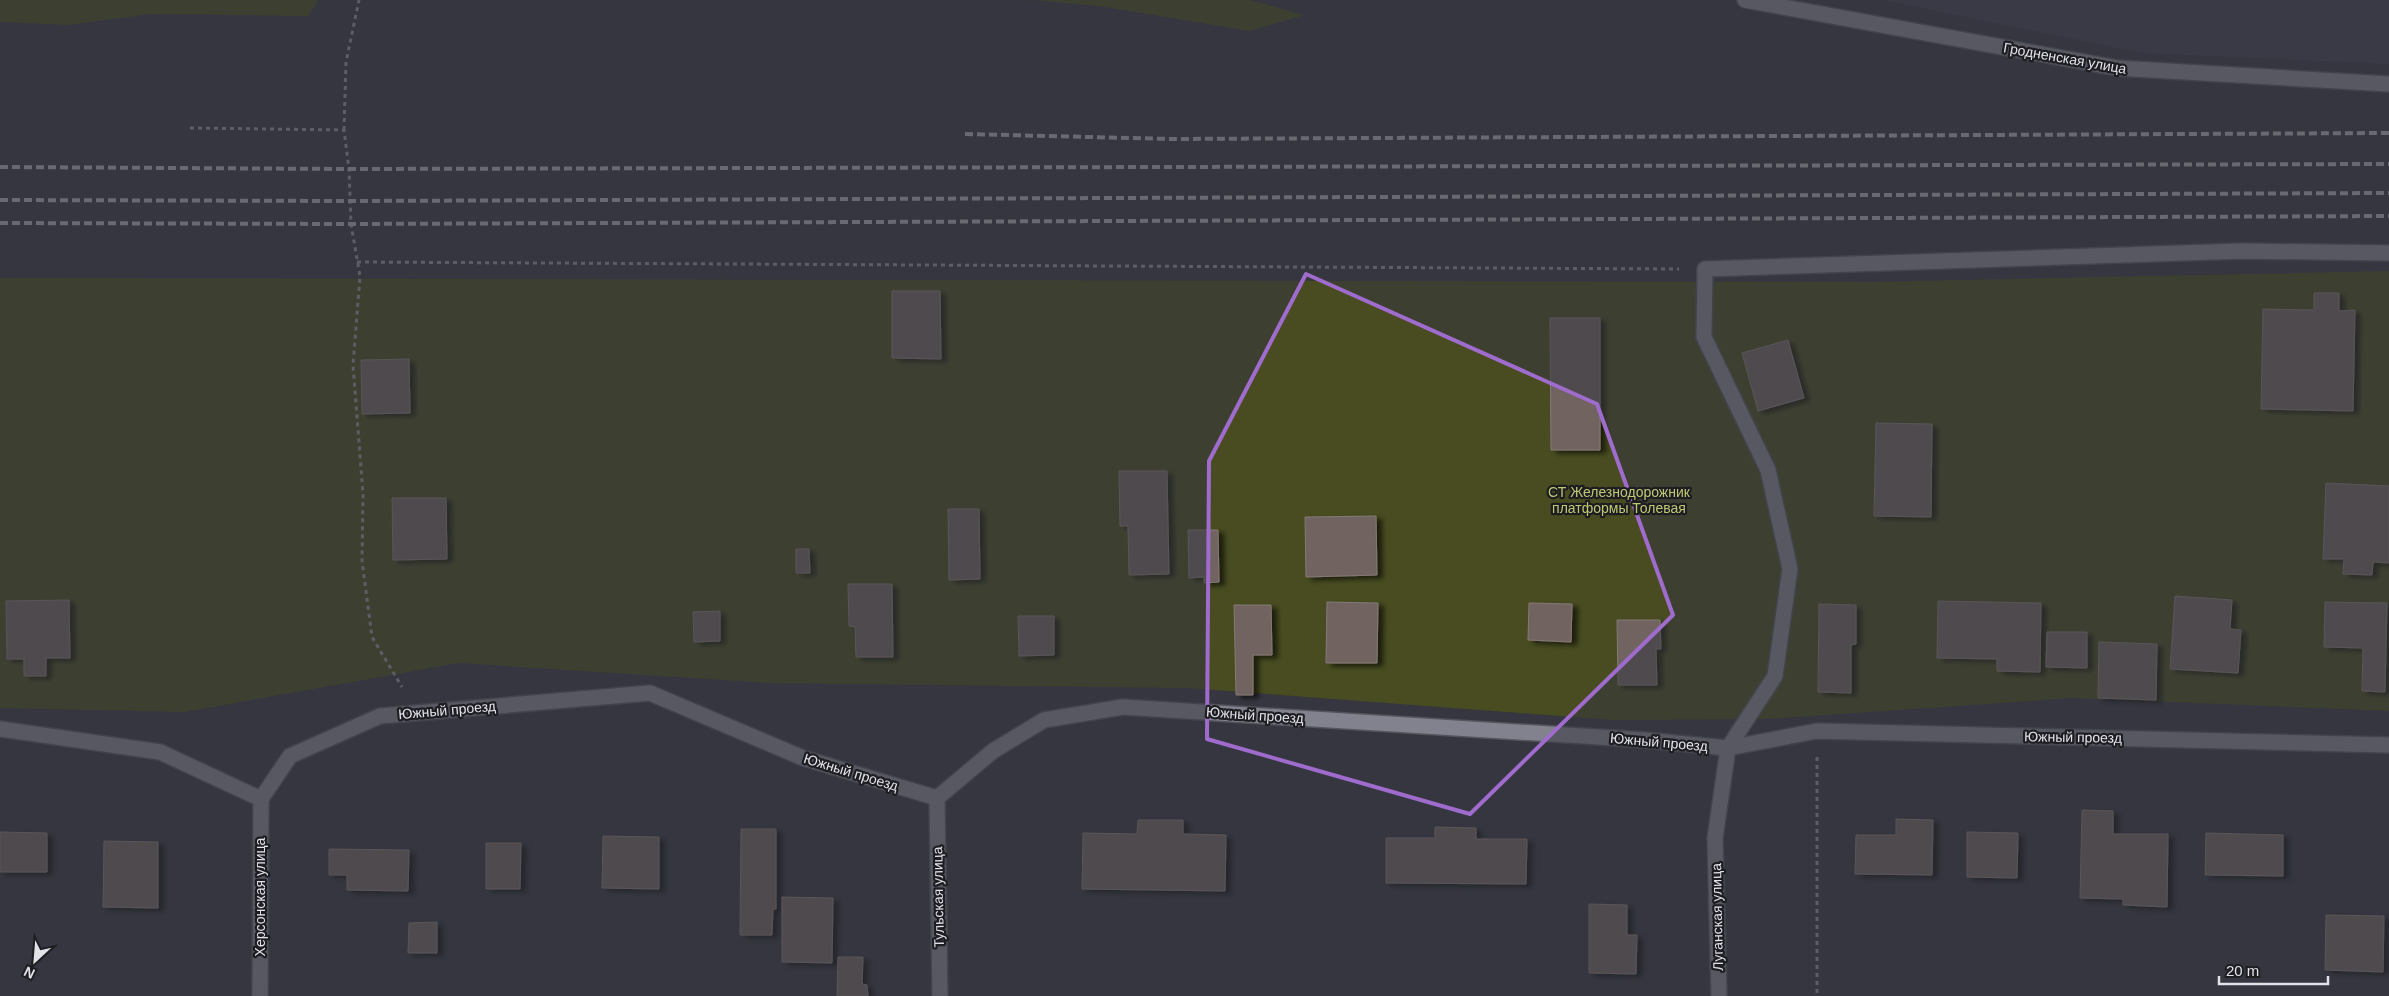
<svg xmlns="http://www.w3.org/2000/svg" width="2389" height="996" font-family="Arial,sans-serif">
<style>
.built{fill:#3e3f4e}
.green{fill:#484c20}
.building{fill:#706461;stroke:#857975;filter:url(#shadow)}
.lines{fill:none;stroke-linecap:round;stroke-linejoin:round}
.minor-casing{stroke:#53545c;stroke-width:18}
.path{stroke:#8c8d94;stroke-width:3;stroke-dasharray:4 4;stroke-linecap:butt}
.minor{stroke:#81828d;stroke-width:15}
.rail{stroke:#a6a7ae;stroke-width:4;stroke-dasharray:8 4;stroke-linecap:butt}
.marked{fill:none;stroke:#9f6cce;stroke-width:4;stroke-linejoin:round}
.labels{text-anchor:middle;stroke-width:4.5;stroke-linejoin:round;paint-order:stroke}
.street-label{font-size:14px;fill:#e2e3e9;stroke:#1d1d22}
.park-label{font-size:14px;fill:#bfc872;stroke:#1d1d22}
</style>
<defs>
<filter id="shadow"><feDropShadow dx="5.5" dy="3" stdDeviation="2.5" flood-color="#0009"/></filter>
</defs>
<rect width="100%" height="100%" fill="#35363f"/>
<!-- built -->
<path class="built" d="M1883 0H2389V64L2142 53Z"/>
<!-- green -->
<g class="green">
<path d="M0 0H318L308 16 150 14 68 25 0 22Z"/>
<path d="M1033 0H1250L1304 15 1250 31 1098 6Z"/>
<path d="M2389 271V711L2072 698 1768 719 1612 720 1188 688 771 683 458 663 185 712 0 708V278L1868 282Z"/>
</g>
<!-- building -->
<g class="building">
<path d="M892 291H940L941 359 892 358Z"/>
<path d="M2314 293H2339V311L2355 310 2353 411 2261 409 2263 309 2314 310Z"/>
<path d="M1550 318H1600V450H1551Z"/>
<path d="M1788 340 1804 398 1758 411 1742 353Z"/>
<path d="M409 359 410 413 362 414 361 360Z"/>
<path d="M1876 423 1932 424 1931 517 1874 516Z"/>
<path d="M1119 471H1167L1169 574 1129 575 1128 526H1120Z"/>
<path d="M2326 483 2389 486V563L2373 562 2372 575 2343 574 2344 559H2323Z"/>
<path d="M392 498H446L447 559 393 560Z"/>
<path d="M948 509H979L980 579 949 580Z"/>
<path d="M1376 516 1377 575 1306 577 1305 517Z"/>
<path d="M1188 530H1218L1219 582 1204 583V577L1189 578Z"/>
<path d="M796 549H809L810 573H796Z"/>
<path d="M848 584H892L893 657H856L855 627 849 626Z"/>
<path d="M2175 596 2232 600 2230 629 2241 630 2238 673 2170 669Z"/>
<path d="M69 600 70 658H46V676H24V659H7L6 601Z"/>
<path d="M1938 601 2041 603 2040 672 1997 671V659L1937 658Z"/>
<path d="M1327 602 1378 603 1377 663H1326Z"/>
<path d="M2325 602 2387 603 2385 692 2362 691 2363 648 2324 647Z"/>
<path d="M1529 603 1572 604 1571 642 1528 640Z"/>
<path d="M1819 604 1856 605V644L1851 645V693L1818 692Z"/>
<path d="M1234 605H1271L1272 655H1253V695H1236Z"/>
<path d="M720 611V641L694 642 693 612Z"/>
<path d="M1018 616H1054V655L1019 656Z"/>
<path d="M1617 620H1660L1661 649H1656L1657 685H1618Z"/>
<path d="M2047 632H2087V668L2046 667Z"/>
<path d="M2099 642 2157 644 2156 700 2098 698Z"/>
<path d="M2082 810 2113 811V834H2168L2167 907 2123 905V899L2080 898Z"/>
<path d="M1896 819 1933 820 1932 875 1855 874 1856 835H1896Z"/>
<path d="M1138 820H1183V834L1226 835 1225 891 1082 889 1083 833 1137 834Z"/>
<path d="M1435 827 1476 828V839H1527L1526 884 1386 883V838H1435Z"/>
<path d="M741 829H776V909H773L772 935H740Z"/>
<path d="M0 832 47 833V872H0Z"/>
<path d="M1967 832 2018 833 2017 878 1967 877Z"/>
<path d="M2206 833 2283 835V876L2205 875Z"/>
<path d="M603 836 659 837V889L602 888Z"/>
<path d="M104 841 158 842V908L103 907Z"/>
<path d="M486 843H521L520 889H486Z"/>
<path d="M329 849 409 850 408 891 347 890V875H329Z"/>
<path d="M782 897 833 898 832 963 782 962Z"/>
<path d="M1589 904 1627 905V935H1637L1636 974 1589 973Z"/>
<path d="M2326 915 2384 916 2383 972 2325 970Z"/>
<path d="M437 922V953H408L409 923Z"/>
<path d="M838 957H863L862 984 867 985 868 996H837Z"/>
</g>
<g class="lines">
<!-- minor casing -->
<g class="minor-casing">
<g id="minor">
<path d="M1745 0 2117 68 2389 84"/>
<path d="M0 729 160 752 261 799"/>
<path d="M1728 748 1775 676 1790 569 1768 470 1704 337 1705 269 2242 251 2389 253"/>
<path d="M1728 748 1817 731 2389 745"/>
<path d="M937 798 993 751 1044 720 1123 707 1645 740 1728 748 1715 838 1719 996"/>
<path d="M937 798 940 996"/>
<path d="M261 799 290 756 380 716 650 693 803 758 937 798"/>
<path d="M260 996 261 799"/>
</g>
</g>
<!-- path -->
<g class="path">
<path d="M190 128 344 130 349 169 351 224 360 276 353 365 363 494 362 561 372 637 402 687"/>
<path d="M344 130 346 62 359 0"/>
<path d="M357 262 1679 269"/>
<path d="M1817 757V996"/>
</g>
<!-- minor -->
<use href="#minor" class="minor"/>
<!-- rail -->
<g class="rail">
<path d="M965 134 1171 139 2389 133"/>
<path d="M0 167 349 169 2389 164"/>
<path d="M0 200 349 201 2389 193"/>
<path d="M0 223 351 224 2389 216"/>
</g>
</g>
<!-- marked area -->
<path d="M0 0H2389V996H0ZM1306 274 1597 404 1673 615 1470 814 1207 739 1209 461Z" fill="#35363f" fill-opacity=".55" fill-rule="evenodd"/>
<path class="marked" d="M1306 274 1597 404 1673 615 1470 814 1207 739 1209 461Z"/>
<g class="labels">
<!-- street labels -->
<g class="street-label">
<text transform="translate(2065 58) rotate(10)" y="5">Гродненская улица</text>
<text transform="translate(447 710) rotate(-5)" y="5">Южный проезд</text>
<text transform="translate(1255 715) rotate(4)" y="5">Южный проезд</text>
<text transform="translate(2073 737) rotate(1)" y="5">Южный проезд</text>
<text transform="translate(1659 742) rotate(5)" y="5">Южный проезд</text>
<text transform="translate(851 772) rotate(17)" y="5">Южный проезд</text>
<text transform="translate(260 897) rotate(-90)" y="5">Херсонская улица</text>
<text transform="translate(938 897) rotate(-91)" y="5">Тульская улица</text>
<text transform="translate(1717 917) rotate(-91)" y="5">Луганская улица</text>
</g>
<!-- park labels -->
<g class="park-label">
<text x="1619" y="497">СТ Железнодорожник<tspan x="1619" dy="16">платформы Толевая</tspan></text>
</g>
</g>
<!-- north arrow -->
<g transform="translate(35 961) rotate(206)" stroke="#1d1d22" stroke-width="4" paint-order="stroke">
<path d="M0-4L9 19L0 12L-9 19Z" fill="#e2e3e9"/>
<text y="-8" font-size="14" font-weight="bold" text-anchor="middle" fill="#e2e3e9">N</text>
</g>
<!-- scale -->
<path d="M2219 976v8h109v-8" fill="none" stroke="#e2e3e9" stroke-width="2.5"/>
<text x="2226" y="976" font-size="15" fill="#e2e3e9" stroke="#1d1d22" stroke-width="4" paint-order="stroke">20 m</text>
</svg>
